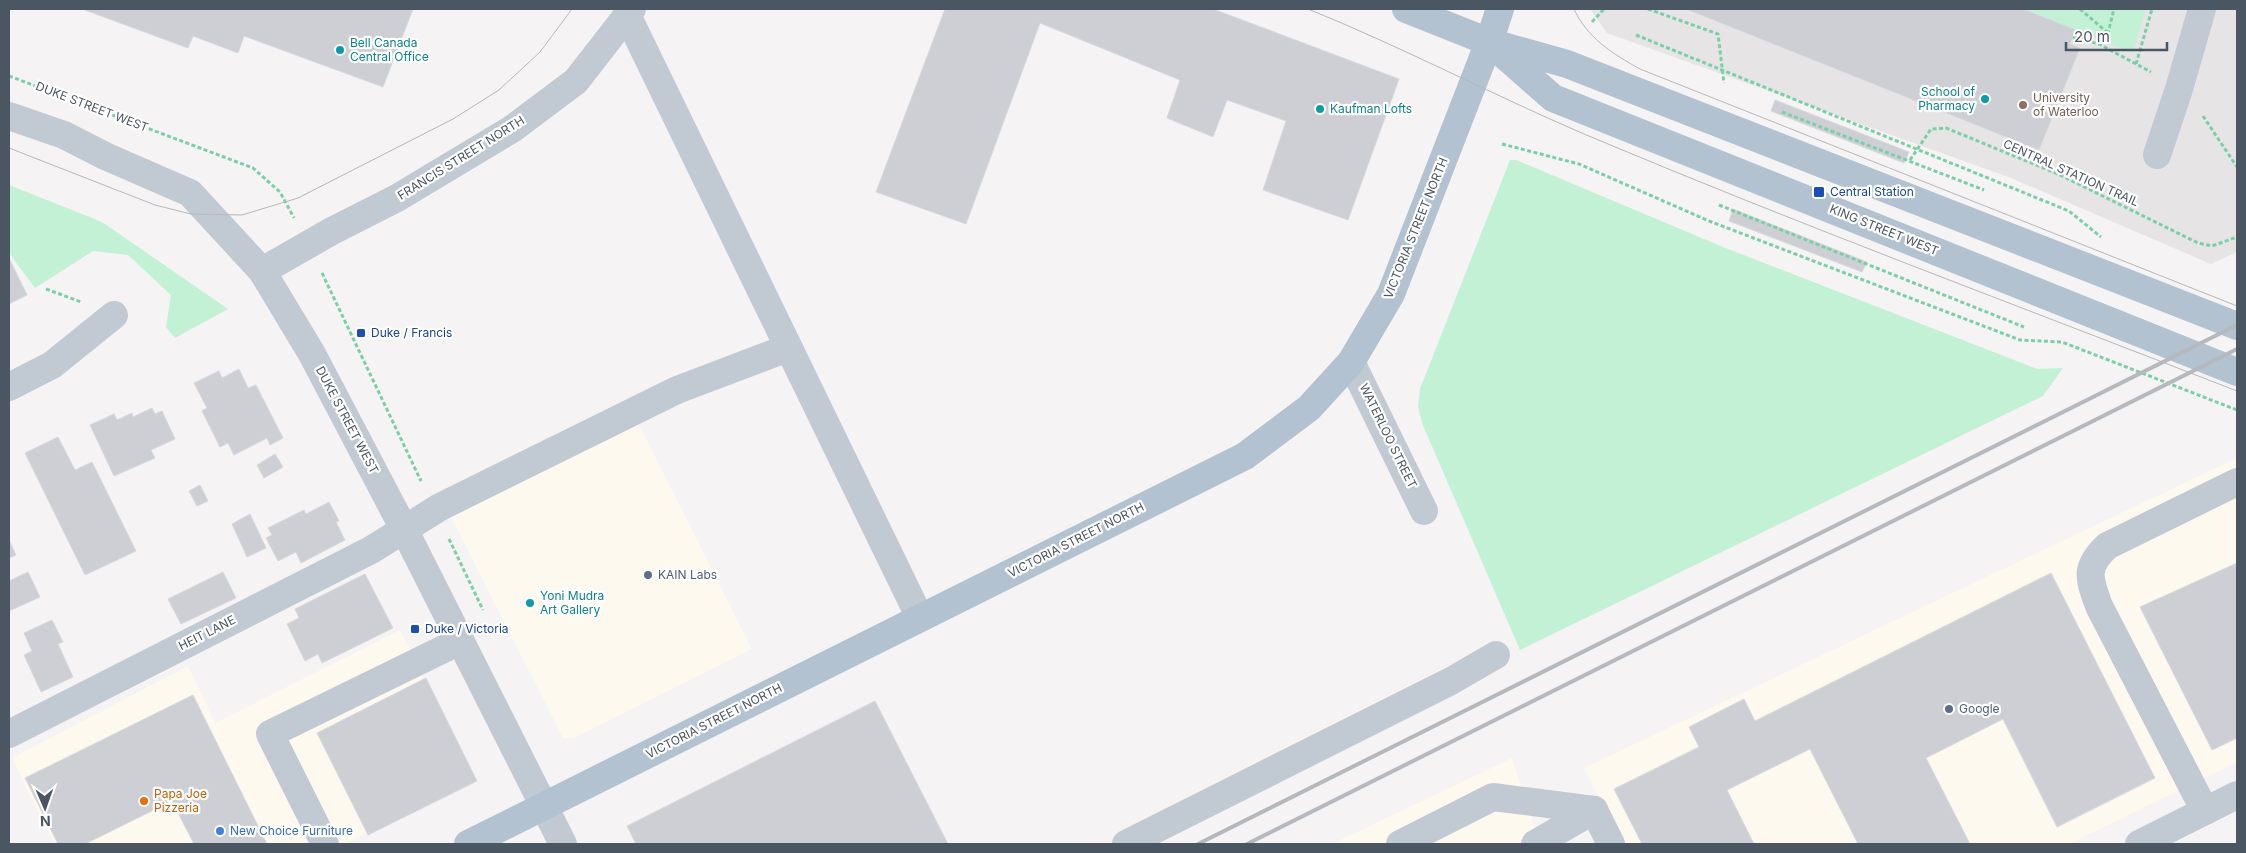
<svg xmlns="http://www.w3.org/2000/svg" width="2246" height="853" font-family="Inter,sans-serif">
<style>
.commercial{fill:#fdf9ef}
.education{fill:#e6e4e5}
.green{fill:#c3f1d5}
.building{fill:#cdcfd5;stroke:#d7d9de}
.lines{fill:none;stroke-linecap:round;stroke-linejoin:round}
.path{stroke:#7ad0a6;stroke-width:3;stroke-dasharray:4 2.5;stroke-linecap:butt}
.minor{stroke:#c1cad2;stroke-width:28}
.major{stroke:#b3c2d1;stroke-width:28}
.tram{stroke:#b5b8bd;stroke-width:1}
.rail{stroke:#b5b8bd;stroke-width:4}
.culture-dot{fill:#0f9aa8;stroke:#fff;stroke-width:2}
.education-dot{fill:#8d6e63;stroke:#fff;stroke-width:2}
.transit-dot{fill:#1a4fb4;stroke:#fff;stroke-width:2}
.service-dot{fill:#5c6f8a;stroke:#fff;stroke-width:2}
.food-dot{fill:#e8710a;stroke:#fff;stroke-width:2}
.shop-dot{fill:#3f7fe0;stroke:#fff;stroke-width:2}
.labels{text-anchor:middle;stroke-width:4.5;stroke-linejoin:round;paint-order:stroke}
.culture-label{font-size:12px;fill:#0d838f;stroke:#fff;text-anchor:start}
.education-label{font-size:12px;fill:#785e54;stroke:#fff;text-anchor:start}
.street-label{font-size:12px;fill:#4a5661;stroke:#fff}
.transit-label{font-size:12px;fill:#164399;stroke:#fff;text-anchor:start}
.service-label{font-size:12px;fill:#4e5e75;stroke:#fff;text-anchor:start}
.food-label{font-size:12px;fill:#c56008;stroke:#fff;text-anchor:start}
.shop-label{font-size:12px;fill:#366cbe;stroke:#fff;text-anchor:start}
</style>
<rect width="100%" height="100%" fill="#f5f3f3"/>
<!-- commercial -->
<g class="commercial">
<path d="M636 419 752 649 574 738H563L449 513Z"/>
<path d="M2237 458V762L2069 844H1622L1584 768Z"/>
<path d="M400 630 474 778 345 844H54L12 758 188 666 215 723Z"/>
<path d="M1512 758 1540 844H1332Z"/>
</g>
<!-- education -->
<path class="education" d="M1590 9H2237V252L2211 264 2011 178 1607 33Z"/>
<!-- green -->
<g class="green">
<path d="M2023 9H2146L2133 53Z"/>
<path d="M1510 160H1516L1723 247 2037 369 2063 368 2043 396 1520 650 1422 423 1418 406 1420 389Z"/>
<path d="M9 185 102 222 228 309 175 338 166 327 171 295 128 255 93 251 35 288 9 253Z"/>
</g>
<!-- building -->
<g class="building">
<path d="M82 9H413L383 87 244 36 238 53 193 36 188 48Z"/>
<path d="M945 9H1213L1399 79 1348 220 1263 190 1286 121 1227 100 1213 137 1167 118 1180 80 1040 23 966 224 876 192Z"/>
<path d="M1686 9H2023L2076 30 2070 44 2080 48 2039 150Z"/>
<path d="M1775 100 1909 152 1904 163 1771 111Z"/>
<path d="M1733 209 1867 262 1862 272 1729 221Z"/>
<path d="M9 258 27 295 9 304Z"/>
<path d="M239 369 248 388 256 385 283 438 270 445 267 438 234 455 228 443 220 447 202 411 207 408 194 383 219 371 222 378Z"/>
<path d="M152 408 155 414 162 411 175 439 151 450 155 458 114 476 90 425 114 414 117 420 132 413 133 417Z"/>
<path d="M58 437 75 470 92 462 136 551 85 575 25 453Z"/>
<path d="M275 454 283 467 264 478 257 465Z"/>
<path d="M200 485 208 501 197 506 189 491Z"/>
<path d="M329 502 339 521 336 522 345 540 301 563 296 552 278 561 266 538 272 535 268 528 304 510 306 514Z"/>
<path d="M250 514 266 548 247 557 232 524Z"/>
<path d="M9 540 16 555 9 558Z"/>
<path d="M2237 563V738L2212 750 2140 607Z"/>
<path d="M28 572 40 597 9 611V581Z"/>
<path d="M223 572 236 598 181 624 168 599Z"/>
<path d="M2051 573 2155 778 2057 827 2003 719 1926 758 1970 844H1858L1810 749 1727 790 1754 844H1642L1614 789 1699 747 1689 727 1744 699 1755 721Z"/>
<path d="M365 574 393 628 322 663 318 654 305 661 287 624 299 618 295 609Z"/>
<path d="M52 620 63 642 58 644 73 677 41 692 24 655 32 651 24 633Z"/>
<path d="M426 678 477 781 368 835 317 733Z"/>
<path d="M193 695 267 844H194L172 801 85 844H58L25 778Z"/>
<path d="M875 701 948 844H636L627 826Z"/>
</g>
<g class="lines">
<!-- path -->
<g class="path">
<path d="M1648 9 1718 34 1724 83"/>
<path d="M2080 9 2108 33"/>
<path d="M1592 22 1604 9"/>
<path d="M1636 35 2069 211 2101 237"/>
<path d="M2073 37 2099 44 2151 72"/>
<path d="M2099 44 2108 33 2114 9"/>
<path d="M2136 64 2152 9"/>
<path d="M9 76 253 168 280 192 294 218"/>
<path d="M1782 112 1984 190"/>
<path d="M2203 116 2237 167"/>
<path d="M1502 144 1579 164 1709 221 2020 340 2062 342 2237 410"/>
<path d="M1910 160 1931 129 1946 128 2058 174 2198 243 2212 246 2237 237"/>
<path d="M1719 205 2024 327"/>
<path d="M322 273 421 481"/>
<path d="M46 289 81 302"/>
<path d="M449 539 483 610"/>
</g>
<!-- minor -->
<g class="minor">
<path d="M628 17 920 618"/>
<path d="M9 116 64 135 105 156 190 193 262 271 312 354 405 531 563 844"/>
<path d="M2157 155 2179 89 2202 9"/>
<path d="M262 271 332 231 397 198 512 129 576 81 632 9"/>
<path d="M1351 362 1424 511"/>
<path d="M9 387 52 365 114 315"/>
<path d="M9 734 371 550 440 507 677 390 788 348"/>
<path d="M1594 810 1611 844"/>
<path d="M2205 811 2099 606C2089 578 2084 568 2107 546L2237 482"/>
<path d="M325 844 270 734 460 641"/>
<path d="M1126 844 1451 681 1496 655"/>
<path d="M1400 844 1493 797 1594 810"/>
<path d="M1535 844 1594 810"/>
<path d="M2139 844 2237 795"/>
</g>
<!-- major -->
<g class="major">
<path d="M1406 9 1489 42 1567 64 2237 326"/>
<path d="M1496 48 1553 98 2237 372"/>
<path d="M468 844 1245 456 1309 408 1351 362 1391 294 1489 42 1500 9"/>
</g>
<!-- tram -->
<g class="tram">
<path d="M1308 9C1402 47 1491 94 1584 134 1800 225 2019 306 2237 391"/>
<path d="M1574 9C1587 38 1613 54 1640 69L2237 306"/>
<path d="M9 148 155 205 191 214 242 215 298 198 453 119 499 90 540 52 572 9"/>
</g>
<!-- rail -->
<g class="rail">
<path d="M1198 844 2237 325"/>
<path d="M1247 844 2237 349"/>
</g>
</g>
<!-- markers -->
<g class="culture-dot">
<circle cx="340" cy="50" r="5"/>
<circle cx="1985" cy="99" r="5"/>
<circle cx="1320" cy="109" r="5"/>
<circle cx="530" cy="603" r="5"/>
</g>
<circle class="education-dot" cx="2023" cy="105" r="5"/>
<g class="transit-dot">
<rect x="1813" y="186" width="12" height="12" rx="2.5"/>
<rect x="356" y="328" width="10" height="10" rx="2.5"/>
<rect x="410" y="624" width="10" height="10" rx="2.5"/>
</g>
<g class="service-dot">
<circle cx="648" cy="575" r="5"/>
<circle cx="1949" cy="709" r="5"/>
</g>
<circle class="food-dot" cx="144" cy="801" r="5"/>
<circle class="shop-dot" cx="220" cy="831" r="5"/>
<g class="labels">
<!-- culture labels -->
<g class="culture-label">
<text x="350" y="47">Bell Canada<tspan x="350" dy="14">Central Office</tspan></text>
<text x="1975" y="96" text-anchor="end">School of<tspan x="1975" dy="14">Pharmacy</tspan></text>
<text x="1330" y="113">Kaufman Lofts</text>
<text x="540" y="600">Yoni Mudra<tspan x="540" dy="14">Art Gallery</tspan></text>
</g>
<!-- education labels -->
<g class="education-label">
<text x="2033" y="102">University<tspan x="2033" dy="14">of Waterloo</tspan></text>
</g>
<!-- street labels -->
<g class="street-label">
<text transform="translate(92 107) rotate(21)" y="4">DUKE STREET WEST</text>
<text transform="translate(461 158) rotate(-32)" y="4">FRANCIS STREET NORTH</text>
<text transform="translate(2071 173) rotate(24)" y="4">CENTRAL STATION TRAIL</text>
<text transform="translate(1416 228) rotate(-68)" y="4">VICTORIA STREET NORTH</text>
<text transform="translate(1884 230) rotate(22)" y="4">KING STREET WEST</text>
<text transform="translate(347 420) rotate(62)" y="4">DUKE STREET WEST</text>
<text transform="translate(1388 436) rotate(64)" y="4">WATERLOO STREET</text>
<text transform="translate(1076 540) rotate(-27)" y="4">VICTORIA STREET NORTH</text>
<text transform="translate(207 633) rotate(-27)" y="4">HEIT LANE</text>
<text transform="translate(714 721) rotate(-27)" y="4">VICTORIA STREET NORTH</text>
</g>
<!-- transit labels -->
<g class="transit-label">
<text x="1830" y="196">Central Station</text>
<text x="371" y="337">Duke / Francis</text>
<text x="425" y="633">Duke / Victoria</text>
</g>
<!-- service labels -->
<g class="service-label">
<text x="658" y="579">KAIN Labs</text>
<text x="1959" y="713">Google</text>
</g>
<!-- food labels -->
<g class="food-label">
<text x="154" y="798">Papa Joe<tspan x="154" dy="14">Pizzeria</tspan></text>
</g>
<!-- shop labels -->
<g class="shop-label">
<text x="230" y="835">New Choice Furniture</text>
</g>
</g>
<!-- border -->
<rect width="2246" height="853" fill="none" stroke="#4a5661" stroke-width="20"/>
<!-- north arrow -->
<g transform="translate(45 808) rotate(178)" stroke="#ffffff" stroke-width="4" paint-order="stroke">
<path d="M0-4L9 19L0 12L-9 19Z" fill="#4a5661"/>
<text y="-8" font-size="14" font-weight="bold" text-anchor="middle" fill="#4a5661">N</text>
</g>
<!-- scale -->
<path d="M2066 42v8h101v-8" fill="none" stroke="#4a5661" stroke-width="2.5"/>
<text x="2074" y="42" font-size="15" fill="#4a5661" stroke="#ffffff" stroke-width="4" paint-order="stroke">20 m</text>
</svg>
